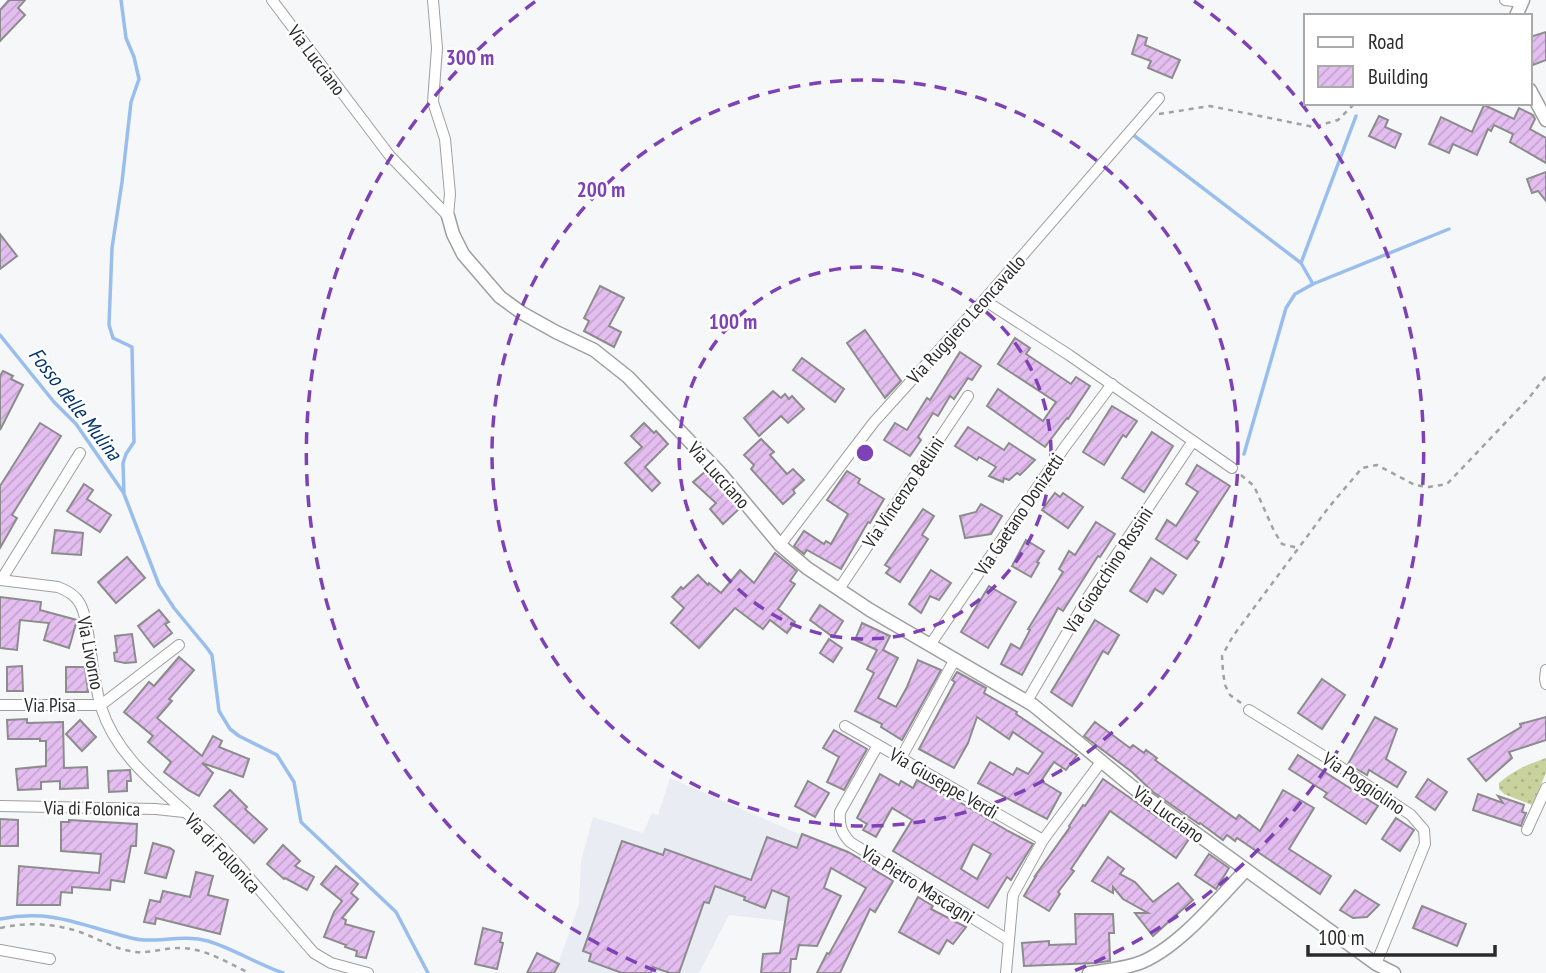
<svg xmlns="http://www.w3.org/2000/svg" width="1546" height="973" font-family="'PT Sans Narrow',sans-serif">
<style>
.built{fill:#eaecf4}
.green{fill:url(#green-dots)}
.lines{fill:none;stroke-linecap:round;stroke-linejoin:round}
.stream{stroke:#99beee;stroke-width:3.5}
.building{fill:url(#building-hatch);stroke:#8c8c8d;stroke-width:2;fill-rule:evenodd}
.minor-casing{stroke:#9f9fa0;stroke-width:12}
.tertiary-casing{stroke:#9f9fa0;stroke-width:15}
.path{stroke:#a1a2a3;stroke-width:2.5;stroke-dasharray:5 5;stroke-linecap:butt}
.minor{stroke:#fff;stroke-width:10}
.tertiary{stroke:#fff;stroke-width:12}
.ring{fill:none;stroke:#7e41b6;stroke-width:3.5;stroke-dasharray:12 9}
.labels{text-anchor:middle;stroke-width:5;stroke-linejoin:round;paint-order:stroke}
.street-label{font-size:19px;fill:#2b2b2c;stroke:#fff}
.water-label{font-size:21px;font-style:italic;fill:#00346b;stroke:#fff}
.centre{fill:#7e41b6;stroke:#fff;stroke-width:3.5}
.ring-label{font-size:21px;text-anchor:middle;font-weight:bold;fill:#7e41b6;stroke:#fff;stroke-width:5;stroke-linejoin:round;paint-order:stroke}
</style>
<defs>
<pattern id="green-dots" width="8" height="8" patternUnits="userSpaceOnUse" patternTransform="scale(1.75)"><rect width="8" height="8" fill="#c9d29c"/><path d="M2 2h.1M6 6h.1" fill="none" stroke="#adb487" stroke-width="1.8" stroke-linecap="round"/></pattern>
<pattern id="building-hatch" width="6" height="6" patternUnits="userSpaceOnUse" patternTransform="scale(1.75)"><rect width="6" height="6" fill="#e4bef0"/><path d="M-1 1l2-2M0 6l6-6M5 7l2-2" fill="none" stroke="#c4a3ce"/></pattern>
</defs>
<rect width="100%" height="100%" fill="#f6f7f8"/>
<!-- built -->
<path class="built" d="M670 778 838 851 810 924 729 915 699 973H555L579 904 581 862 593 817 643 833 652 813 658 815Z"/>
<!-- green -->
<path class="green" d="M1546 758V773L1532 805 1504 794 1499 789V783C1513 771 1528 764 1546 758Z"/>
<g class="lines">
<!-- stream -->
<g class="stream">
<path d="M121 0 126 38 134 57 139 79 131 102 122 182 112 248 109 325 113 338 132 347 134 442 126 454 123 463 124 494 159 585 174 608 207 648 212 655 219 711 230 729 239 736 277 755 294 782 301 822 396 912 428 973"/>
<path d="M1132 134 1301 263 1313 284"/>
<path d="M1301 263 1356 116"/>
<path d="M0 335 54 402 76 424 123 492"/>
<path d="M1244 454 1286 308 1295 294 1313 284 1449 229"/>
<path d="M0 919C42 911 66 919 106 931 118 934 130 939 143 940 165 941 186 935 208 941 234 949 257 964 283 973"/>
</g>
</g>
<!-- building -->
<g class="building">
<path d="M9 0H25L18 8 25 15 0 41V10Z"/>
<path d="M1546 32V60L1533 65 1530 57V37Z"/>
<path d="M1138 35 1147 38 1145 45 1180 60 1172 78 1148 68 1151 61 1132 54Z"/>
<path d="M1484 105 1514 119 1519 108 1533 115 1535 119 1530 129 1546 138V163L1510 142 1513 134 1494 125 1491 131 1488 129 1477 155 1453 144 1449 153 1429 144 1441 117 1472 132Z"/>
<path d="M1379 116 1388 120 1385 127 1401 134 1395 148 1369 136Z"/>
<path d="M1546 172V201L1538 191 1532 193 1527 179Z"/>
<path d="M0 234 17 256 0 269Z"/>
<path d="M600 286 624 298 609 326 621 332 614 347 584 331 589 321 584 318Z"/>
<path d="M865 330 901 381 885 398 847 343Z"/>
<path d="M1015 338 1030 348 1026 354 1071 384 1076 377 1090 386 1068 419 1067 418 1045 447 987 406 998 389 1043 421 1056 402 998 364Z"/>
<path d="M960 352 981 366 972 380 968 378 954 399 950 396 938 416 933 413 918 437 921 440 910 456 884 440 895 423 907 430 927 398 930 400Z"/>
<path d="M802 358 844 389 835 402 793 370Z"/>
<path d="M3 371 13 376 11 379 23 385 0 430V376Z"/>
<path d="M773 391 781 398 785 394 789 399 792 396 804 409 788 423 781 416 759 436 744 418Z"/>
<path d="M1112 406 1137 421 1126 437 1123 435 1104 465 1083 452Z"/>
<path d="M40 423 61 436 12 515 17 518 0 548V486Z"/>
<path d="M644 423 654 433 656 431 668 444 645 467 660 483 652 491 625 463 642 447 631 436Z"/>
<path d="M968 427 1004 450 1009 443 1035 460 1020 475 1017 473 1009 480 1004 478 1003 482 989 476 996 467 979 457 977 460 955 446Z"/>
<path d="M1152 432 1173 446 1144 492 1122 478Z"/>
<path d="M761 439 774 452 770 455 787 474 793 469 804 480 793 490 795 493 783 504 751 469 754 465 744 455Z"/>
<path d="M1197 465 1230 486 1195 540 1199 542 1187 559 1156 539 1167 520 1176 526 1198 492 1186 484Z"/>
<path d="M706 471 739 509 723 524 710 509 716 503 693 482Z"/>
<path d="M847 471 860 479 858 483 884 499 870 523 868 522 841 569 807 550 804 554 794 546 804 531 824 544 826 541 831 544 848 514 827 500Z"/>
<path d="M84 484 93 490 87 499 111 515 100 532 67 511Z"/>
<path d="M1055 493 1060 497 1063 493 1083 507 1068 528 1042 510Z"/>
<path d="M981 504 1002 516 991 534 965 538 960 516 976 512Z"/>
<path d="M923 509 934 516 922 535 928 539 900 582 886 573 890 568 885 565Z"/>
<path d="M1096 522 1115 534 1100 557 1098 556 1063 611 1058 608 1022 675 1001 664 1011 644 1020 649 1030 630 1028 629 1063 572 1059 569 1069 551 1075 555Z"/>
<path d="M55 530 83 533 81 555 52 553Z"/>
<path d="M1026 540 1044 551 1037 562 1039 563 1031 577 1012 566Z"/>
<path d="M775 553 797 571 790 581 795 584 778 609 795 622 787 633 770 620 763 629 735 608 699 648 671 623 684 608 672 597 681 587 683 589 698 575 708 585 709 583 721 593 740 570 754 583Z"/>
<path d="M127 557 145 578 116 603 98 582Z"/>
<path d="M1151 558 1176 575 1163 594 1155 589 1147 602 1130 591Z"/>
<path d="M931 570 951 583 939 600 930 596 921 613 909 604Z"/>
<path d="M989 586 1016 602 988 648 961 632Z"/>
<path d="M0 597 41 602 40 610 77 620 69 648 44 640 49 623 20 620 17 650 0 648Z"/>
<path d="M820 605 843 621 833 637 810 620Z"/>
<path d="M159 610 169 622 165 624 172 633 154 647 138 626Z"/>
<path d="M1095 620 1119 635 1108 654 1103 651 1072 706 1051 692Z"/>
<path d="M862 623 890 636 883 650 898 658 878 698 896 707 907 687 918 660 941 670 902 740 881 727 882 724 855 711 874 673 867 669 877 650 855 640Z"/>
<path d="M132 634 136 662 125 663 115 661 114 653 117 652 115 636Z"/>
<path d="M829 639 842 648 833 662 820 653Z"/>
<path d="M179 657 194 670 169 699 172 701 157 718 202 756 213 736 222 741 219 747 249 759 243 777 202 763 213 773 199 796 188 790 164 772 171 762 148 742 153 736 124 712 149 682 154 686Z"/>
<path d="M22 666 23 691H7V667Z"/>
<path d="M66 667H85L88 692H66Z"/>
<path d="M957 672 986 688 984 693 1017 712 1016 714 1077 755 1066 770 1054 762 1041 781 1061 793 1047 819 978 783 990 762 1013 775 1017 768 1028 774 1043 753 1013 732 1009 739 977 717 968 743 954 768 919 749 955 682 952 680Z"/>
<path d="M1322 679 1345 695 1322 729 1298 713Z"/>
<path d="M1375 717 1397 729 1386 759 1406 772 1397 787 1369 770 1367 775 1348 764Z"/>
<path d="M1546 717V740L1509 752 1512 758 1486 781 1468 759 1521 727 1520 724Z"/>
<path d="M27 719V723L63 722 64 768 87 767 88 788 60 789V781L41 782V789L18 790 16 769 46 766V741H40V739H8L7 720Z"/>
<path d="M80 720 96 737 82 751 66 734Z"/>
<path d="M1095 722 1130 748 1133 745 1144 753 1146 750 1157 758 1155 760 1236 819 1239 815 1260 831 1283 790 1314 808 1289 849 1331 876 1320 894 1237 838 1235 841 1227 835 1223 840 1200 823 1199 824 1153 792 1132 772 1084 736Z"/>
<path d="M834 730 867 749 844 790 827 782 839 757 823 748Z"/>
<path d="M1298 755 1378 806 1366 824 1324 797 1327 793 1289 769Z"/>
<path d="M130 770 131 781H127V791L109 792 108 771Z"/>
<path d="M880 774 899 785 901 781 913 788 917 780 961 803 1008 831 1033 844 1011 880 1007 877 988 908 893 851 912 820 892 808 876 837 863 830 867 824 857 818ZM973 844 991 854 977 879 961 869Z"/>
<path d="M1103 779 1189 839 1176 858 1110 811 1071 869 1074 871 1058 892 1060 894 1049 911 1024 896 1036 876H1035L1070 827 1069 826 1083 805 1085 806Z"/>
<path d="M1428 779 1447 792 1435 810 1416 797Z"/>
<path d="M808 781 829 793 815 817 795 806Z"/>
<path d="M230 790 247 807 245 809 267 829 254 843 214 806Z"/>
<path d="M1478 794 1503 803 1498 796 1524 805 1522 812 1526 813 1521 826 1473 810Z"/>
<path d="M1396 818 1414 830 1400 851 1382 839Z"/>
<path d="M0 819 18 820V846H0Z"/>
<path d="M69 820 137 824 136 846H131L124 882 111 880 110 890 72 887V893L61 892 60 905H17L19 866 99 873 101 854 61 851V822H69Z"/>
<path d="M802 834 848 852 874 867 873 869 893 881 875 912 870 909 840 973H817L827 953 829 954 866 888 831 868 824 888 841 896 817 946 799 945 796 959H791L790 973H761L763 954 780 953 789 897 772 890 765 908 744 900 745 897 715 886 709 903 704 902 679 973H670L653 967 651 973H622L589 961 591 954 583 951 622 841 663 855 665 849 751 880 767 837 797 848Z"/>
<path d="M153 843 170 848 174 851 166 878 145 873Z"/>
<path d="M283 845 300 861 295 866 314 877 307 890 285 878 284 879 267 864Z"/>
<path d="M1209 854 1229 868 1216 889 1195 875Z"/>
<path d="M1108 857 1124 869 1120 874 1135 882 1153 902 1178 883 1193 900 1153 936 1135 913H1148L1123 899 1113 887V893L1092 881Z"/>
<path d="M336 866 358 884 351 893 358 899 342 918 346 920 345 924 374 932 366 958 356 956 357 951 345 947 346 945 324 937 334 912 342 901 321 884Z"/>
<path d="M196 872 213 876 208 895 228 900 220 934 156 918 155 924 144 922 150 900 160 902 163 891 190 897Z"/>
<path d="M1355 890 1379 905 1367 917 1353 918 1340 910Z"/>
<path d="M918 897 933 906 931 909 966 927 953 944 947 940 939 954 899 932Z"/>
<path d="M1422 906 1466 924 1457 946 1413 928Z"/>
<path d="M1075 914H1113L1114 933H1109L1110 961 1095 963 1024 966 1022 943 1049 941V945L1076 944Z"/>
<path d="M483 928 502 933 500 942 503 943 497 969 475 964Z"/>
<path d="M537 953 559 964 554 973H527Z"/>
</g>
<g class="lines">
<!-- minor casing -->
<g class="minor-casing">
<g id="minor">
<path d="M272 0 390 156 448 216"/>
<path d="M433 0 437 48 433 102 445 139 450 194 448 216"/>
<path d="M1505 0 1522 2"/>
<path d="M984 300 1069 355 1232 468"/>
<path d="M780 545 874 422 984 300 1159 98"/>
<path d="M0 580 58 587C66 590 74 594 79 602 85 611 86 623 88 633 92 657 94 683 101 707 119 765 175 798 215 840 249 876 281 915 314 953L331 963 368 973"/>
<path d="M1 580 80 453"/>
<path d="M839 589 968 396"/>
<path d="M930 645 1064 448 1112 384"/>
<path d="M1546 670 1545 679 1546 684"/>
<path d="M1027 701 1088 597 1193 441"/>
<path d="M0 705H101"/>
<path d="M101 705 179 645"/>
<path d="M1249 710 1327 758 1411 815 1424 830 1425 844 1376 964"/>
<path d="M845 726 1043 840"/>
<path d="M878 745 840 812C839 825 841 832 850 842L1008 940"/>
<path d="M901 758 955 659"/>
<path d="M0 806 156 809 184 812"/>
<path d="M1527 830 1546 788"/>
<path d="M0 950 50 959"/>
<path d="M1006 973 1013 895 1043 840 1101 762"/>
</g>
</g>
<!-- tertiary casing -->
<g class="tertiary-casing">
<g id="tertiary">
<path d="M1516 16 1523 0"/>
<path d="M1530 90 1546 120"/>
<path d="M448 216 453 234 463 254 500 297 522 313 556 332 594 350 628 377 721 474 780 545 807 568 870 610 1033 705 1135 789 1376 964 1394 973"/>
<path d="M1089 973C1106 970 1125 969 1142 962 1180 946 1217 900 1246 870"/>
</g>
</g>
<!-- path -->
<g class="path">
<path d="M1159 114 1210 106 1314 127 1338 120 1355 103"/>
<path d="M1241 475 1254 486 1274 531 1282 544 1298 548"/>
<path d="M1241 703 1230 695 1225 685 1223 672 1222 656 1233 636 1329 507 1362 468 1377 465 1415 485 1429 487 1447 484 1528 399 1546 376"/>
<path d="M0 928C27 922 53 923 80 932 97 938 112 948 130 951 146 955 162 948 179 948 205 948 226 962 249 973"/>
</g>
<!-- minor -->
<use href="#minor" class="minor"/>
<!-- tertiary -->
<use href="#tertiary" class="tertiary"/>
</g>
<!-- distance rings -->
<g class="ring">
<circle cx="865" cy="453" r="186"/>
<circle cx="865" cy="453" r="373"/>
<path d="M656 971A559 559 0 0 1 536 1M1194 1A559 559 0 0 1 1074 971"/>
</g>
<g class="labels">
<!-- street labels -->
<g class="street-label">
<text transform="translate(317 60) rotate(53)" y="7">Via Lucciano</text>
<text transform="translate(966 319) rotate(-48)" y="7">Via Ruggiero Leoncavallo</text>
<text transform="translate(719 475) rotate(48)" y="7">Via Lucciano</text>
<text transform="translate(903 492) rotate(-56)" y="7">Via Vincenzo Bellini</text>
<text transform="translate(1019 514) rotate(-56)" y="7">Via Gaetano Donizetti</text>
<text transform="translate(1108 570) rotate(-57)" y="7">Via Gioacchino Rossini</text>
<text transform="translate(91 653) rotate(79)" y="7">Via Livorno</text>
<text x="50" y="712">Via Pisa</text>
<text transform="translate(944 783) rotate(30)" y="7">Via Giuseppe Verdi</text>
<text transform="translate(1364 783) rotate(34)" y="7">Via Poggiolino</text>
<text transform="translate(92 808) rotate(1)" y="7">Via di Folonica</text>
<text transform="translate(1169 814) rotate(36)" y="7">Via Lucciano</text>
<text transform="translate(223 853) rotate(47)" y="7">Via di Follonica</text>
<text transform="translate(918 884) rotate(32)" y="7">Via Pietro Mascagni</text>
</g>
<!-- water labels -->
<g class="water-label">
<text transform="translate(75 404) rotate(52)" y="7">Fosso delle Mulina</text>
</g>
</g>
<circle cx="865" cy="453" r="10" class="centre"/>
<g class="ring-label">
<text x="470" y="65">300 m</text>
<text x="601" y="197">200 m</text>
<text x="733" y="329">100 m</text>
</g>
<!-- legend -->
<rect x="1304" y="14" width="228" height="91" fill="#ffffff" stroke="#aaaaab" stroke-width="2"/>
<rect x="1318" y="37" width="35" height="10" fill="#ffffff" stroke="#aaaaab" stroke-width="2"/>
<text x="1368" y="49" font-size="21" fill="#2b2b2c">Road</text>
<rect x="1318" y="66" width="35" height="21" fill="url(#building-hatch)" stroke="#aaaaab" stroke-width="2"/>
<text x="1368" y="84" font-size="21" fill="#2b2b2c">Building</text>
<!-- scale -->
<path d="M1308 945v10h187v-10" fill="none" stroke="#2b2b2c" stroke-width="3.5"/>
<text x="1318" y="945" font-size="21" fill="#2b2b2c" stroke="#ffffff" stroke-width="5" paint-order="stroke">100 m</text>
</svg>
